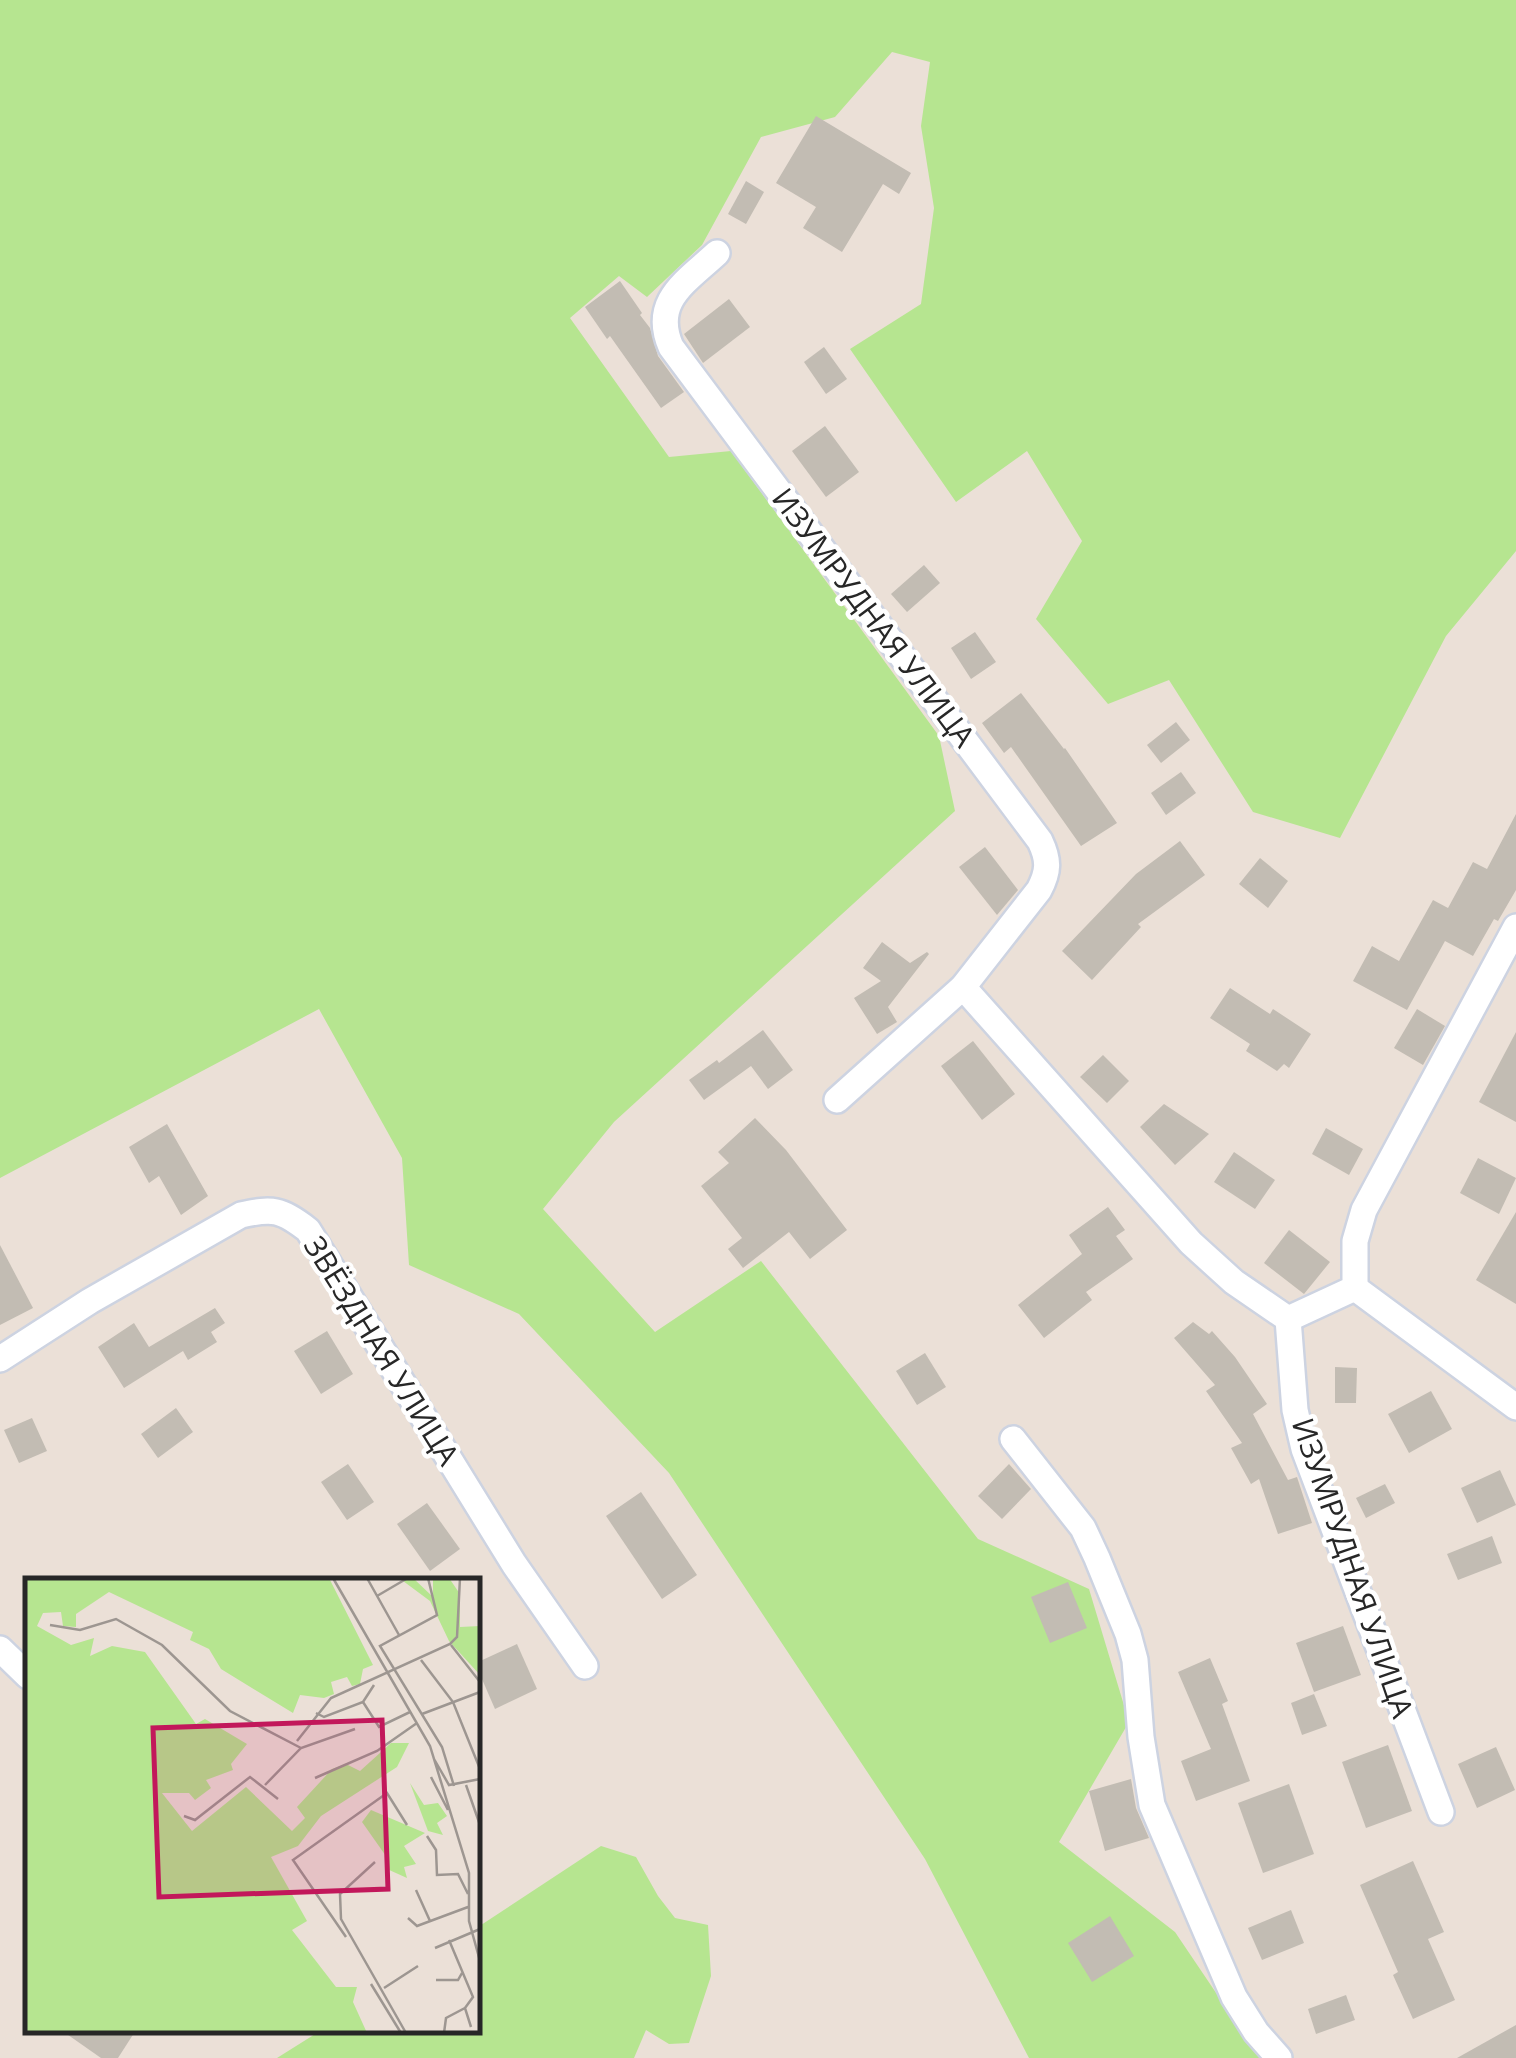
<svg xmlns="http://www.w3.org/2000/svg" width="1516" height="2058" font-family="'Open Sans',sans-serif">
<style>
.green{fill:#b6e590}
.building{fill:#c2bcb3}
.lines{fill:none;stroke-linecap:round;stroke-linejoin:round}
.minor-casing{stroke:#cdd3e1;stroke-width:30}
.minor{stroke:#fff;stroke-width:25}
.labels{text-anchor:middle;stroke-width:9;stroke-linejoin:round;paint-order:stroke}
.street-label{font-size:30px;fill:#272727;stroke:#fff}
.inset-road{fill:none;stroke:#9d9691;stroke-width:2.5}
.view{fill:#c2185b;fill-opacity:0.15;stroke:#c2185b;stroke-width:5}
.inset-edge{fill:none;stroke:#272727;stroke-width:5}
</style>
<rect width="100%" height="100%" fill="#ebe0d7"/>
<!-- green -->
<g class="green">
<path d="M0 0H1516V551L1446 636 1340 838 1253 812 1169 680 1108 704 1036 619 1082 541 1027 451 956 502 850 349 921 304 934 208 921 126 930 62 892 52 835 117 761 137 702 245 647 297 619 276 570 318 669 457 731 451 939 736 955 811 614 1122 543 1209 655 1332 761 1261 978 1539 1089 1589 1129 1722 1059 1842 1175 1932 1260 2058H1029L925 1859 669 1473 519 1314 409 1265 402 1158 319 1009 0 1178Z"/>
<path d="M601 1846 636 1857 658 1896 675 1918 708 1925 711 1976 689 2043 669 2044 646 2030 634 2058H277L320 2031 478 2030V1927Z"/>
</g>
<!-- building -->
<g class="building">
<path d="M816 116 911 173 899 194 883 184 842 252 803 228 816 207 776 183Z"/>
<path d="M746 181 764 192 746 224 728 214Z"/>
<path d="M620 281 642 313 640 315 650 328 658 356 684 392 661 408 610 336 607 339 585 307Z"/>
<path d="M729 299 750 327 703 363 684 334Z"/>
<path d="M824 347 847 379 826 394 804 362Z"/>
<path d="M825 426 859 472 826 497 792 451Z"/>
<path d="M924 565 940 583 907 612 891 594Z"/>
<path d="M975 632 996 662 971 679 951 648Z"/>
<path d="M1021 693 1064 749 1065 748 1117 823 1081 846 1011 747 1004 753 982 723Z"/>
<path d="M1176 722 1190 740 1161 763 1147 745Z"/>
<path d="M1181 772 1196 793 1166 815 1151 793Z"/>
<path d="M1516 814V890L1498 921 1494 919 1473 956 1445 941 1407 1010 1353 981 1372 946 1399 961 1433 900 1448 908 1473 862 1487 869Z"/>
<path d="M1180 841 1205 875 1138 924 1141 927 1092 980 1062 951 1136 874Z"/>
<path d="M985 847 1018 890 997 915 959 867Z"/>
<path d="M1260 858 1288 881 1268 908 1239 884Z"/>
<path d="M882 942 910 963 927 952 929 954 888 1007 897 1022 877 1034 854 998 881 981 863 968Z"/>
<path d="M1230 988 1270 1014 1273 1009 1311 1034 1289 1068 1284 1064 1277 1071 1246 1051 1250 1044 1210 1018Z"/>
<path d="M1417 1009 1445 1026 1423 1065 1394 1048Z"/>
<path d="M763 1030 793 1070 768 1089 751 1066 704 1100 689 1080 717 1060 719 1063Z"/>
<path d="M1516 1032V1122L1479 1102Z"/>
<path d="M973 1041 1015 1094 982 1120 941 1066Z"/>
<path d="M1103 1055 1129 1081 1107 1103 1080 1077Z"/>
<path d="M1164 1104 1209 1134 1175 1165 1140 1127Z"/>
<path d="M755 1118 786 1150 847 1230 810 1259 789 1232 743 1268 728 1249 742 1238 701 1186 729 1163 718 1152Z"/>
<path d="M167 1124 208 1196 181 1215 159 1176 149 1183 129 1147Z"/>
<path d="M1326 1128 1363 1149 1349 1175 1312 1154Z"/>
<path d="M1234 1152 1275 1180 1255 1209 1214 1182Z"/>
<path d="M1478 1158 1516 1178 1499 1214 1460 1193Z"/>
<path d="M1108 1207 1125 1230 1116 1236 1133 1259 1086 1292 1092 1300 1044 1338 1018 1305 1082 1254 1069 1235Z"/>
<path d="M1516 1212V1304L1476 1280Z"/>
<path d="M1289 1230 1330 1262 1304 1294 1264 1263Z"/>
<path d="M0 1245 33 1308 0 1325Z"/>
<path d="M215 1308 225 1323 211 1332 217 1342 188 1360 183 1351 124 1388 98 1347 134 1323 149 1347Z"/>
<path d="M1193 1322 1209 1334 1212 1331 1235 1357 1267 1404 1253 1414 1288 1480 1297 1477 1312 1523 1278 1534 1259 1479 1251 1484 1231 1448 1242 1443 1206 1391 1215 1385 1174 1338Z"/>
<path d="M327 1331 353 1374 321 1394 294 1351Z"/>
<path d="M925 1353 946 1387 917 1405 896 1371Z"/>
<path d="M1335 1367 1357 1368 1356 1403H1335Z"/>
<path d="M1431 1391 1452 1429 1409 1453 1388 1414Z"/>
<path d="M176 1408 193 1432 158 1458 141 1434Z"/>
<path d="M32 1418 47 1451 19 1463 4 1430Z"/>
<path d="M348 1464 374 1502 347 1520 321 1482Z"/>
<path d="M1009 1464 1031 1489 1002 1519 978 1496Z"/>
<path d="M1500 1470 1516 1505 1477 1523 1461 1488Z"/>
<path d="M1385 1484 1395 1503 1366 1518 1356 1498Z"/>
<path d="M641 1492 697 1575 662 1599 606 1516Z"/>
<path d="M427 1503 460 1549 430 1571 397 1524Z"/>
<path d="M1492 1536 1502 1563 1458 1580 1447 1554Z"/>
<path d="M1068 1582 1087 1628 1050 1643 1031 1597Z"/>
<path d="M1343 1626 1361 1675 1314 1692 1296 1643Z"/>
<path d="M517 1644 537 1689 495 1709 478 1670V1662Z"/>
<path d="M1210 1658 1228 1701 1222 1704 1250 1781 1196 1801 1181 1761 1211 1749 1178 1672Z"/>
<path d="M1314 1694 1327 1726 1302 1735 1291 1703Z"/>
<path d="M1388 1745 1412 1811 1366 1828 1342 1762Z"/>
<path d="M1496 1747 1515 1790 1477 1808 1458 1764Z"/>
<path d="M1131 1779 1136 1808 1149 1838 1105 1851 1089 1791Z"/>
<path d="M1289 1784 1314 1854 1263 1873 1238 1803Z"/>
<path d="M1413 1861 1444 1932 1428 1939 1455 2000 1413 2019 1393 1975 1398 1972 1360 1885Z"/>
<path d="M1291 1910 1304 1943 1262 1960 1248 1928Z"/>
<path d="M1110 1916 1134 1956 1092 1982 1068 1943Z"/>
<path d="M1346 1995 1355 2020 1316 2034 1308 2009Z"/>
<path d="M1516 2025V2058H1457Z"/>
<path d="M61 2030H136L118 2058H101Z"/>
</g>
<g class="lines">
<!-- minor casing -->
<g class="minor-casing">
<g id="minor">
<path d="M717 253C686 282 651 301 671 347L1040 841C1049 860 1049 871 1039 890L963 987 837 1100"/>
<path d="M963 987 1191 1243 1234 1282 1288 1319 1295 1410 1304 1449 1441 1812"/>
<path d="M1355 1288 1516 1407"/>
<path d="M1288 1319 1355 1288V1241L1364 1210 1516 927"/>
<path d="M0 1359 90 1301 241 1215C273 1208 281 1209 308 1230L514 1564 585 1666"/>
<path d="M1013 1439 1083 1528 1097 1558 1128 1634 1135 1660 1141 1737 1152 1805 1234 1997 1256 2032 1279 2058"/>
<path d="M0 1649 28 1676"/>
</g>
</g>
<!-- minor -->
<use href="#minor" class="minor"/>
</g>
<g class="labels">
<!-- street labels -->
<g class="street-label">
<text transform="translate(873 618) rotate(53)" y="10">ИЗУМРУДНАЯ УЛИЦА</text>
<text transform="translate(381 1351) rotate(58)" y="10">ЗВЁЗДНАЯ УЛИЦА</text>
<text transform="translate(1352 1568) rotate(71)" y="10">ИЗУМРУДНАЯ УЛИЦА</text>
</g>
</g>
<!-- overview -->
<g transform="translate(25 1578)">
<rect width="455" height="455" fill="#ebe0d7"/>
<path d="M0 0H304L348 87 338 91 335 106 327 108 322 99 306 104 309 116 299 120 275 117 268 135 196 91 184 71 165 62 168 54 84 14 51 36V49L38 48 36 34 18 35 12 48 46 67 69 60 65 78 87 68 120 74 171 146 180 141 222 166 206 186 208 192 181 202 186 210 170 222 164 215H137L167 253 221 209 267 253 280 240 272 229 307 191 321 186 335 193 366 165H384L372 189 296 238 273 268 246 279 282 343 267 352 311 409H332L328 424 342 455H0ZM374 0H388L408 19V0H424L435 16V49L455 48V97L424 63 405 23ZM385 205 399 227 413 225 422 238 412 245 418 257 403 253ZM346 232 400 255 379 268 391 286 379 289 382 300 362 291 363 281 337 244Z" fill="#b6e590"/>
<path class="inset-road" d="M308 0 405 168 444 295V343L455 383M342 0 374 57M403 0 412 37 355 68 417 169 429 208M352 18 381 1M25 47 55 52 91 41 137 67 205 133 276 170M426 67 455 104M396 82 428 124 455 191M338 124 354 149 385 134M291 135 299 139 338 124 349 107M397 136 455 114M272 163 306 120 425 66 432 59 435 0M409 181 424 207 455 201M406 199 423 232M290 200 352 173 392 145M240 207 276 170 330 151M441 207 455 247M159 238 170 242 225 199 253 221M402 258 411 272 412 297 433 296 443 316M350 284 315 316 316 341 381 455M391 312 405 343M383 340 392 348 443 329M321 359 268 282 362 215 382 247M424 362 448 419 440 430M410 370 455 351M411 402H433L437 395M346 406 376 455M359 410 393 388M419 455 421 440 440 430 446 449"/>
<path class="view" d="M357 142 363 311 134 319 128 150Z"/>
<rect width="455" height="455" class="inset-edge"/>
</g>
</svg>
